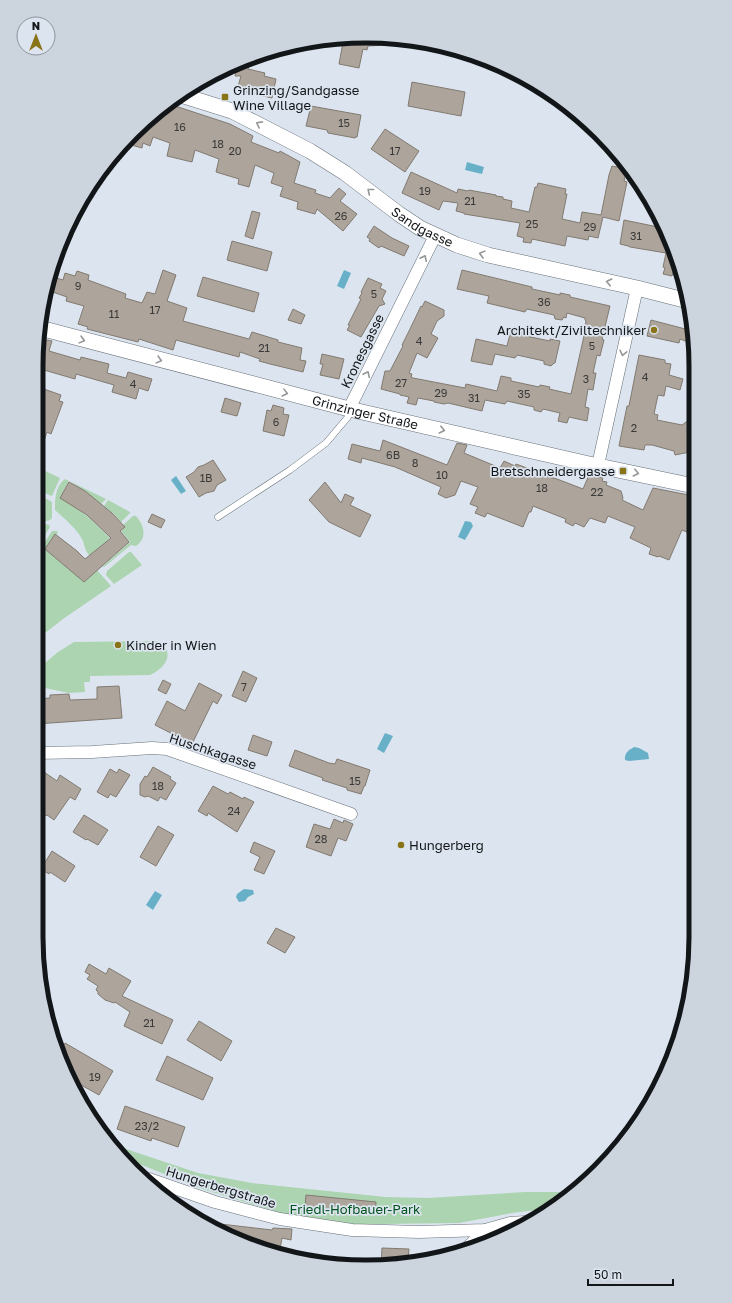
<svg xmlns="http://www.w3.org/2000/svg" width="732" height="1303" font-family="'Golos Text',sans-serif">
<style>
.green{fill:#acd4b0}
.water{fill:#67b0c8}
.building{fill:#ada49b;stroke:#827a71}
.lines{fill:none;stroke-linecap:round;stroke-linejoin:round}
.service-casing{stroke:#687079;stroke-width:7}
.minor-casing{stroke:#687079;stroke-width:13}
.tertiary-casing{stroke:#687079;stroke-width:16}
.service{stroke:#fff;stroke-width:6}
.minor{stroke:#fff;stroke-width:12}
.tertiary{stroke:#fff;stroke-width:15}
.oneway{stroke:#959698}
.poi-dot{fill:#897518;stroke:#dce5ef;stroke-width:1.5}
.labels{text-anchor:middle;stroke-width:3.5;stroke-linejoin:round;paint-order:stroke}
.number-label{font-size:11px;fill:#3a3a3a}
.poi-label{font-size:13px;fill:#131619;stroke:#dce5ef;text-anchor:start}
.street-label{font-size:13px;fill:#131619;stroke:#dce5ef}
.park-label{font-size:13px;fill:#02521c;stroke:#dce5ef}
.rim{fill:none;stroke:#131619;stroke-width:5}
</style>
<rect width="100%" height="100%" fill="#dce5ef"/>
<!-- green -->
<g class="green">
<path d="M37 467 60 478 52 496 37 490Z"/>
<path d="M65 479 106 499 101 504 85 491 69 481 60 497 87 516 110 538 90 556C85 551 85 547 83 541 77 529 65 519 55 510 55 500 55 486 65 479Z"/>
<path d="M45 498 52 502V518L50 520 36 524V514Z"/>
<path d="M108 500 130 512V513L121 522 113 513 104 506Z"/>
<path d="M133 516H136C144 525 148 538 136 546L131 545 104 567H102L130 542 121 531 125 527 123 525Z"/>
<path d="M47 524 49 525 50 527 36 550V527Z"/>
<path d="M52 531H57L58 534H55L45 549 84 582 97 570 111 586 63 619 36 640V599L45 581 36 577V556Z"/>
<path d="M129 552H131L142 565 114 584 106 575 107 571Z"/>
<path d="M156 641C159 643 164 646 166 649 172 661 159 671 150 675L90 676V682H84L85 692 69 693 40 687 38 674 45 663 58 652 74 642Z"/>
<path d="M111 1144 198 1173 252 1183 318 1190 386 1197 428 1198 526 1192H573L544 1209 512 1213 459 1223 380 1224 361 1225 327 1221 284 1214 199 1188 127 1159Z"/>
</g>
<!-- water -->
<g class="water">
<path d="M467 162 484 167 482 174 465 170Z"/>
<path d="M344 270 351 273 344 289 337 286Z"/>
<path d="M176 476 186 491 181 494 171 480Z"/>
<path d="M465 521 471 522 473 526 465 540 458 537Z"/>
<path d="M385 733 393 736 384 753 377 749Z"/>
<path d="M634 747 639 748 648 753 649 759 629 761 625 760C624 753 629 750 634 747Z"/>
<path d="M244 889 253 890 254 894 248 897 245 901 239 902 236 897 237 894Z"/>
<path d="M155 891 162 895 153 910 146 905Z"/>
</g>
<!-- building -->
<g class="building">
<path d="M344 37 386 38V45L368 46 367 50 363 49 359 68 339 64Z"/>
<path d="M251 58 248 69 265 73 264 76 276 79 272 98 237 90 241 76H235L238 63Z"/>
<path d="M412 82 465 92 461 116 408 106Z"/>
<path d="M166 103 230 124 253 136 251 142 279 153 280 151 300 162 294 183 316 190 315 193 330 198 339 188 346 194 340 201 357 214 343 231 317 209 315 214 297 209 298 202 280 196 283 187 271 183 274 173 255 165 249 187 238 184 239 179 216 172 219 159 195 150 192 162 167 156 170 143 153 137 150 146 143 143 142 148 124 143Z"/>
<path d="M311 106 361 115 357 137H355V138L328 133 327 130 306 126Z"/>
<path d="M385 129 419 151 405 172 371 149Z"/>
<path d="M612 166 627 169 624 181 627 182 619 221 603 217 598 238 589 236 588 240 567 236 565 246 532 239 531 243 523 242 524 238 517 236 520 223 464 214V213L456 211 458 203 443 201 439 210 402 193 411 172 457 193 458 189 468 191 469 190 496 195V196L503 197V199L512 201 511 208 529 212 535 187H537L538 183 566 189 565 194H567L562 219 580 223 582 212 601 215 609 175Z"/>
<path d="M252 211 260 213 253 239 245 236Z"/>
<path d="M624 220 663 228 678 260 681 272 674 270 672 276 663 274 665 268 663 267 666 253 630 247 628 246 620 244Z"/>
<path d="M374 226 392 238 409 246 404 256 381 246 379 248 369 241 370 239 367 237Z"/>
<path d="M232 241 272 252 267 271 227 260Z"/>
<path d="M163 270 176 275 167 301 187 308 183 321 249 339 252 332 278 340V342L302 348 300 360 306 361 303 372 270 364 259 361 260 359 240 352 239 357 176 340 173 350 139 339 138 342 87 329 88 327 78 324 84 306 66 301 67 297 47 290 50 276 63 280 65 273 75 276 77 271 89 275 88 280 126 294 125 298 142 303 147 292 155 294Z"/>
<path d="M462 270 532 287V289L560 295V293L570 295V297L610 306 602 339 604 340 600 356 597 355 593 373H596L593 390 588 389 585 407 589 408 587 421 569 417 567 423 558 421 560 413 543 409 541 412 534 410V407L507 401 505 404 485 400 482 411 448 403 444 404 434 402V401L418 398 416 405 407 403 409 397 400 395V394L381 389 385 371H390L403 346 402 345 409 331 421 306 422 307 425 301 444 310V316L437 321 431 334 438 338 427 358 417 353 409 373 412 374 411 377 413 378 465 388 466 384 497 391 501 376 511 378V381L539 387 540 385 550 387 549 389 571 394 586 327H585L586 321 585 320V318L567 313 566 318 564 317 562 320 555 319 554 315 527 309 525 312 487 303 489 296 457 289Z"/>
<path d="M203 277 259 293 254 312 197 296Z"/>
<path d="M368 278 382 284 380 288 386 291 382 299 385 304 379 306 361 337 347 330 350 325H348L361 299 359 298 362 293 361 292Z"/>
<path d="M293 309 305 315 301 324 288 320Z"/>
<path d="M651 320 693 331V344L680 339 679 343 647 336Z"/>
<path d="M511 330 522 332 521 335 550 341V339L560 341 555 363H554L551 366 544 364V361L517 355 515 358 495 354 492 365 471 361 476 339 507 346Z"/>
<path d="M38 338 52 341 49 351 80 360 81 357 109 364 107 373 126 378 128 372 152 379 148 391 139 388 136 399 112 392 114 385 76 374 75 379 37 368V345Z"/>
<path d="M322 354 344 359 339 379 320 375 323 364H320Z"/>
<path d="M639 355 665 360V363L671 364 669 375 683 379 680 390 666 386 664 396 658 395 654 414 658 415 657 420 682 425 693 417 691 431 694 432 690 452 675 455 674 451 652 445H645L644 450 619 446 627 406H629Z"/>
<path d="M41 388 61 395 59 401 63 402 51 434 47 432 38 458H37V401Z"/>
<path d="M225 398 241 403 237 416 221 412Z"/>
<path d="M273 405 284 408 283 414 289 415 284 436 263 431 267 410 271 411Z"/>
<path d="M383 440 447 465 457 443 467 445 464 453 500 468 504 461 515 466 516 464 538 472 537 474 557 479 583 489 589 475 603 478 602 481 607 482 606 485 621 491 623 498 622 500 643 510 653 488 694 496V533L690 531 689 533 682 530 669 560 659 556 658 557 649 554 651 548 630 538 635 527 608 516 605 523 590 518 584 527 575 523 573 526 565 522 566 519 533 506 531 512H529L523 527 487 513 485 517 475 513 478 507 470 504 478 487 461 481 455 495 446 498 438 494 441 487 395 467 362 458 361 463 348 459 352 444 380 451Z"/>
<path d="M213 460 226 480 217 485 214 491 206 493 199 497 186 477 194 472 198 467 204 465Z"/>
<path d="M69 482 85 491 112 513 125 527 120 531 129 542 84 582 45 549 55 534 77 551 85 559 111 538 87 515 60 498Z"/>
<path d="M325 482 341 503 345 494 354 498 350 505 371 515 360 537 329 522 309 500Z"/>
<path d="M152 514 165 520 161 528 148 522Z"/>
<path d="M243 671 257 678 246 702 232 696Z"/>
<path d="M163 680 171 684 166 694 158 690Z"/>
<path d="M199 683 222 695 217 704 213 701 192 744 155 725 167 701 185 711Z"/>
<path d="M119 686 122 718 36 724V699L50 698V695L69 694 70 700 97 699V687Z"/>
<path d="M253 735 272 742 267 756 248 750Z"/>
<path d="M295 750 329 763 335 764 337 759 370 770 365 786H364L361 794 347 790V788L322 780 323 778 289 766Z"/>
<path d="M153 767 171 777 170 779 176 783 166 800 160 797 158 801 148 796 145 797 140 795V784L145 776 147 777Z"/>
<path d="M110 769 117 773 119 769 130 775 116 797 110 794 108 798 97 792Z"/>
<path d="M44 772 57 781 60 775 81 789 75 800 70 797 54 820 47 815 45 816 36 810V785Z"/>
<path d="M213 786 228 794 230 792 243 799 244 797 254 802 237 832 208 813 207 816 198 811Z"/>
<path d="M84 815 108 830 98 845 87 839 86 840 73 832Z"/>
<path d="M334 819 343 823 344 820 353 824 346 841 338 838 331 856 306 847 314 824 330 829Z"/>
<path d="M158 826 174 835 156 866 140 857Z"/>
<path d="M254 842 275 851 264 874 254 870 260 857 250 852Z"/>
<path d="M52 851 75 866 65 882 50 872 49 874 41 869Z"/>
<path d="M276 928 295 937 285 953 267 943Z"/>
<path d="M89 964 106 974 109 968 131 981 122 996 173 1020 162 1044 124 1026 130 1012 115 1002 114 1003 105 1000 98 994V992L96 990 98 986 87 979 90 975 85 972Z"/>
<path d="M199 1021 232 1041 221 1061 187 1040Z"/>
<path d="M65 1043 113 1071 99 1095 74 1081 59 1053Z"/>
<path d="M167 1056 213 1078 203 1100 156 1080Z"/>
<path d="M125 1106 185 1127 178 1147 152 1138 151 1141 117 1129Z"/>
<path d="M306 1195 376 1202 375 1214 359 1213V1211L305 1207Z"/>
<path d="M212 1223 272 1230 273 1228 292 1229 291 1240 282 1238 279 1255 212 1225Z"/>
<path d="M382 1248 409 1249 408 1261 387 1266H381Z"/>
</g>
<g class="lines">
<!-- service casing -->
<g class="service-casing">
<path id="service" d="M218 517 290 470 326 443 348 417 349 409"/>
</g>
<!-- minor casing -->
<g class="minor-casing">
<g id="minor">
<path d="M349 409 435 236"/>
<path d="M598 465 637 288"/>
<path d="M36 753 92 752 152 748 167 749 351 814"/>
<path d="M149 1179 215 1202 280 1219 352 1230 419 1232 485 1230 510 1223 525 1222"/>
<path d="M467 1248 485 1230"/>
</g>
</g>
<!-- tertiary casing -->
<g class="tertiary-casing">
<g id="tertiary">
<path id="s1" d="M181 95 232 111 310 151 345 173 399 214 420 228 457 245 488 255 637 288 688 301"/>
<path id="s2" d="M40 328 349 409 589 464 694 486"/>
</g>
</g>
<!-- service -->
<use href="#service" class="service"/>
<!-- minor -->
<use href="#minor" class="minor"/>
<!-- tertiary -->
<use href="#tertiary" class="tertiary"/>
</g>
<!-- one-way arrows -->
<defs><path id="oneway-chevron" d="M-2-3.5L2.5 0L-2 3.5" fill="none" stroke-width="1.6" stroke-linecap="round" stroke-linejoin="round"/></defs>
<g class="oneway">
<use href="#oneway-chevron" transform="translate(259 124) rotate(-152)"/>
<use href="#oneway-chevron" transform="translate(370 191) rotate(-141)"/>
<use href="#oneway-chevron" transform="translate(482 254) rotate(-165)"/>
<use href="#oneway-chevron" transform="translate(424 258) rotate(-64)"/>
<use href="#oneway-chevron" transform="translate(609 282) rotate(-168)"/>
<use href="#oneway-chevron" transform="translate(82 340) rotate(15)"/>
<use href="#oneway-chevron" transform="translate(623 353) rotate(103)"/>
<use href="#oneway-chevron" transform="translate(159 360) rotate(15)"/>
<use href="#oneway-chevron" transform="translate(367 374) rotate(-64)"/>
<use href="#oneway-chevron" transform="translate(285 393) rotate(14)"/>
<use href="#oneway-chevron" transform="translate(442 430) rotate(13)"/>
<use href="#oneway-chevron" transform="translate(636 473) rotate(13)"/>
</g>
<!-- markers -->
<g class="poi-dot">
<rect x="221" y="93" width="8" height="8" rx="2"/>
<circle cx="654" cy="330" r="4"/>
<rect x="619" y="467" width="8" height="8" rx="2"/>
<circle cx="118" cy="645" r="4"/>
<circle cx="401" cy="845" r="4"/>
</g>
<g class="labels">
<!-- number labels -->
<g class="number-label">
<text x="344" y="127">15</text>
<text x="180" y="131">16</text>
<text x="218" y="148">18</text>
<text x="235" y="155">20</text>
<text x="395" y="155">17</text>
<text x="425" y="195">19</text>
<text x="470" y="205">21</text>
<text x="341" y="220">26</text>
<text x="532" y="228">25</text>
<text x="590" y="231">29</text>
<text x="636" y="240">31</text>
<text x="78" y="290">9</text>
<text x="374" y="298">5</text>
<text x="544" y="306">36</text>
<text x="155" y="314">17</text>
<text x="114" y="318">11</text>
<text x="419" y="345">4</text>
<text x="592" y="350">5</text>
<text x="264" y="352">21</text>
<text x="645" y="381">4</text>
<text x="586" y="383">3</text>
<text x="401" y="387">27</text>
<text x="133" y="388">4</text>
<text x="441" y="397">29</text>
<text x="524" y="398">35</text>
<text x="474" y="402">31</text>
<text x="276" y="426">6</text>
<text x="634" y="432">2</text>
<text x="393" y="459">6B</text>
<text x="415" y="467">8</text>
<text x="442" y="479">10</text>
<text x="206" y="482">1B</text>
<text x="542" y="492">18</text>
<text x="597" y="496">22</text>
<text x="244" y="691">7</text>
<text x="355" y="785">15</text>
<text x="158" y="790">18</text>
<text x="234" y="815">24</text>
<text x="321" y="843">28</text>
<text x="149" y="1027">21</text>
<text x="95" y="1081">19</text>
<text x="147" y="1130">23/2</text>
</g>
<!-- poi labels -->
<g class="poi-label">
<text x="233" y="95">Grinzing/Sandgasse<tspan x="233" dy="15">Wine Village</tspan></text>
<text x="646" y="335" text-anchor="end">Architekt/Ziviltechniker</text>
<text x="615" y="476" text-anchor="end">Bretschneidergasse</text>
<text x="126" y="650">Kinder in Wien</text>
<text x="409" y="850">Hungerberg</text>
</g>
<!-- street labels -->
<g class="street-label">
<text dy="5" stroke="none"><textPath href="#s1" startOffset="277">Sandgasse</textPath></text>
<text transform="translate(362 351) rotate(-64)" y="5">Kronesgasse</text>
<text dy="5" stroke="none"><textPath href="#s2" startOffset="336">Grinzinger Straße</textPath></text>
<text transform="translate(213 751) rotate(18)" y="5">Huschkagasse</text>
<text transform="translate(221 1187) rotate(17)" y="5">Hungerbergstraße</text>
</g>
<!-- park labels -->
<g class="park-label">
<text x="355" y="1214">Friedl-Hofbauer-Park</text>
</g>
</g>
<!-- crop -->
<path d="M0 0H732V1303H0ZM366 43H366A323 323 0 0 1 689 366V937A323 323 0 0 1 366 1260H366A323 323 0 0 1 43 937V366A323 323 0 0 1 366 43Z" fill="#ccd4de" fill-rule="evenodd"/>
<path class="rim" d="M366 43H366A323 323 0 0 1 689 366V937A323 323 0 0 1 366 1260H366A323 323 0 0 1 43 937V366A323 323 0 0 1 366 43Z"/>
<!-- north arrow -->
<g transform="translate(36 36)"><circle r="19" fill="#dce5ef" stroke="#8c9299"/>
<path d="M0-3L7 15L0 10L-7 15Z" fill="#897518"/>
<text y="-6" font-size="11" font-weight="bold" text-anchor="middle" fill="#131619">N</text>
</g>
<!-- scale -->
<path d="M588 1279v6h85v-6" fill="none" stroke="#131619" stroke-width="2"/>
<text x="594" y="1279" font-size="12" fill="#131619" stroke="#dce5ef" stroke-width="3" paint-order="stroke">50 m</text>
</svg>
